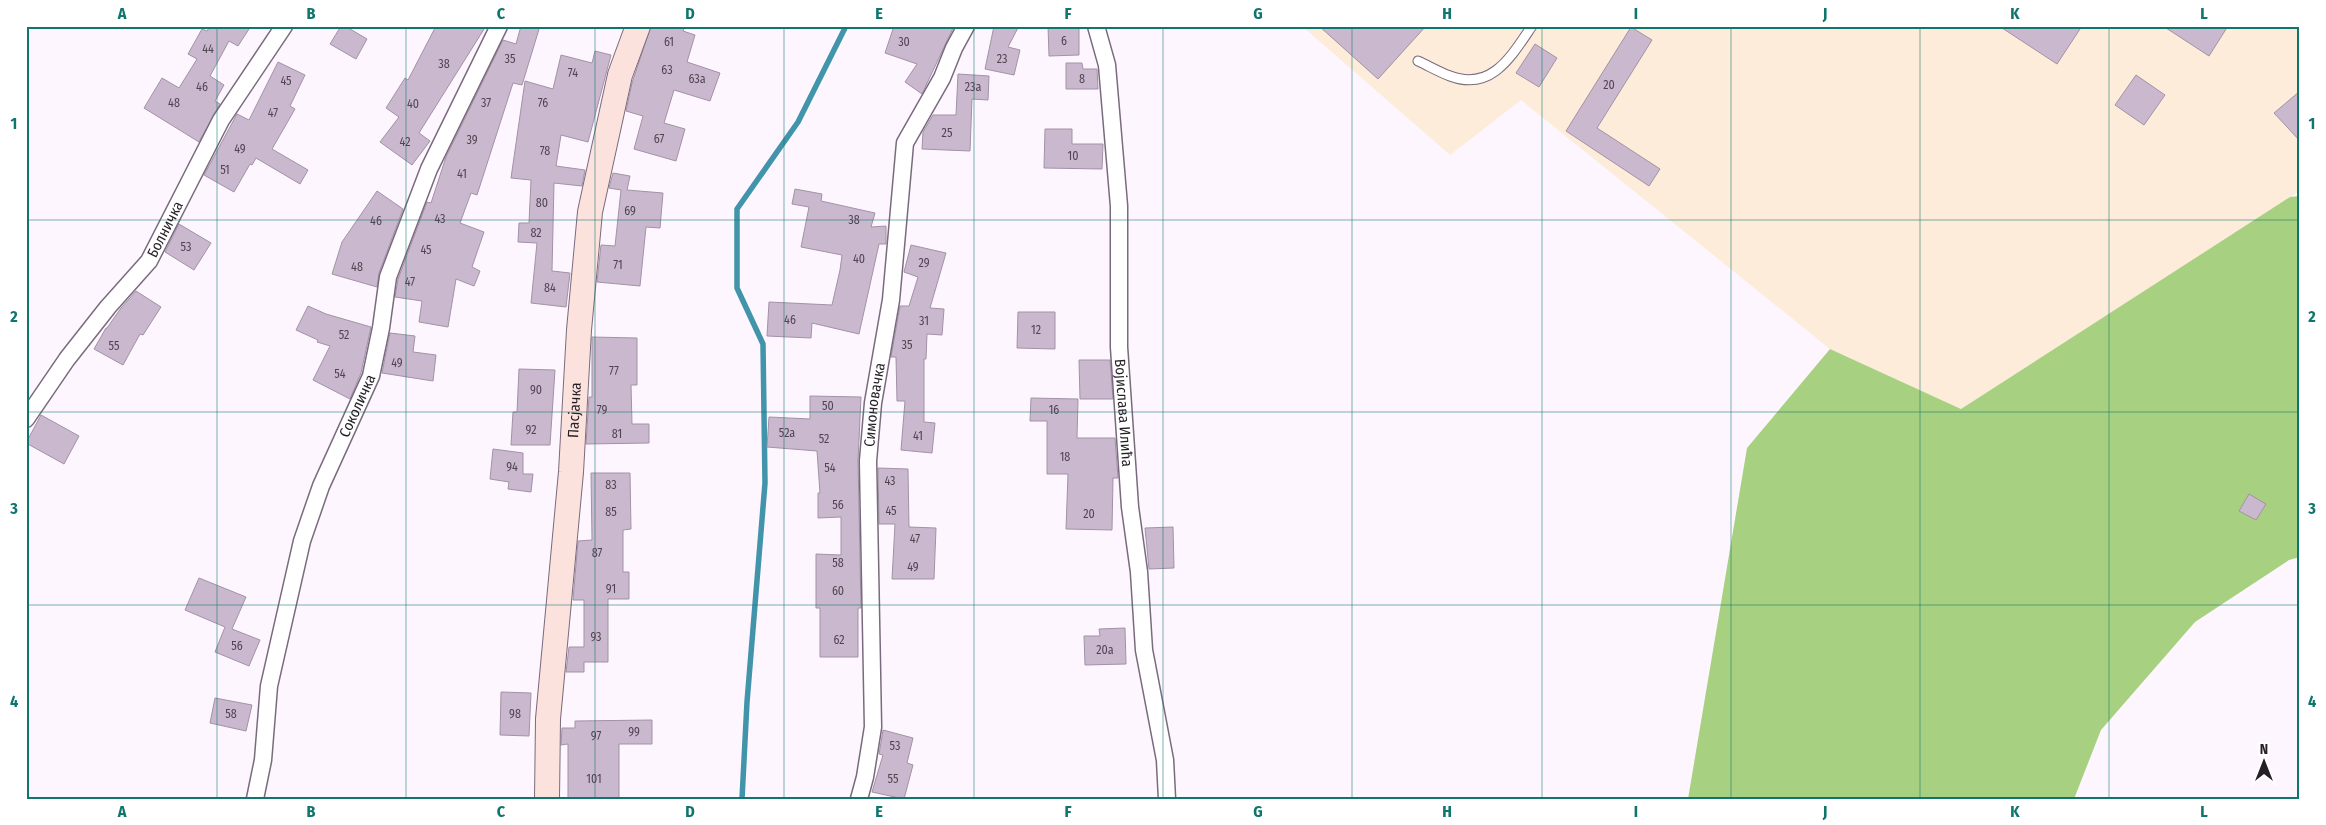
<svg xmlns="http://www.w3.org/2000/svg" width="2326" height="825" font-family="'Fira Sans Condensed',sans-serif">
<style>
.industrial{fill:#fcecd9}
.forest{fill:#a8d081}
.lines{fill:none;stroke-linecap:round;stroke-linejoin:round}
.stream{stroke:#4294ab;stroke-width:5.5}
.building{fill:#cab8ce;stroke:#a392a6}
.service-casing{stroke:#7a6a7d;stroke-width:11}
.minor-casing{stroke:#7a6a7d;stroke-width:19}
.secondary-casing{stroke:#7a6a7d;stroke-width:26}
.service{stroke:#fff;stroke-width:9}
.minor{stroke:#fff;stroke-width:16}
.secondary{stroke:#fce2dd;stroke-width:24}
.grid{fill:none;stroke:#0f766e;stroke-width:1;stroke-opacity:0.55}
.labels{text-anchor:middle;stroke-width:5;stroke-linejoin:round;paint-order:stroke}
.number-label{font-size:12px;fill:#4f4551}
.street-label{font-size:15px;fill:#261f27;stroke:#fff}
.neatline{fill:none;stroke:#0f766e;stroke-width:2}
.grid-label{font-size:16px;text-anchor:middle;font-weight:bold;fill:#0f766e}
</style>
<rect width="100%" height="100%" fill="#fdf6ff"/>
<!-- industrial -->
<path class="industrial" d="M1302 26H2300V191L1961 409 1830 349 1521 100 1450 155Z"/>
<!-- forest -->
<path class="forest" d="M2300 196V557L2289 560 2195 622 2101 730 2074 799H1688L1747 448 1830 349 1961 409 2290 197Z"/>
<g class="lines">
<!-- stream -->
<path class="stream" d="M742 799 747 702 765 483 763 344 737 288V209L798 122 846 26"/>
</g>
<!-- building -->
<g class="building">
<path d="M206 26H251L238 46 229 41 210 76 224 85 215 101 220 104 199 142 144 108 162 78 179 88 197 59 188 54 202 29 207 31 209 28Z"/>
<path d="M341 26H345L367 39 356 59 330 44Z"/>
<path d="M436 26H486L419 133 430 141 412 165 380 142 399 117 386 108 405 78 408 80Z"/>
<path d="M521 26H540L522 85 513 83 477 195 471 193 460 223 484 232 472 267 480 271 474 286 456 279 448 327 419 322 422 301 395 297 398 279 427 202 431 203 446 157 503 40 516 44Z"/>
<path d="M651 26H685L683 31 695 35 687 62 720 73 710 101 674 90 664 123 685 129 676 161 634 149 643 116 626 111 632 83Z"/>
<path d="M894 26H954L922 94 905 82 917 64 885 53Z"/>
<path d="M994 26H1019L1008 47 1020 50 1014 75 985 69Z"/>
<path d="M1048 26H1079V55L1049 56Z"/>
<path d="M1319 26H1426L1378 79Z"/>
<path d="M1999 26H2082L2057 64Z"/>
<path d="M2163 26H2228L2209 56Z"/>
<path d="M1631 27 1652 40 1597 128 1660 169 1649 186 1566 131Z"/>
<path d="M1535 44 1557 58 1539 87 1516 73Z"/>
<path d="M595 51 611 55 588 142 561 135 556 166 585 170 582 186 554 183 552 271 570 273 566 307 531 303 537 243 518 242 519 223H529L531 180 511 178 525 81 553 89 561 55 592 63Z"/>
<path d="M278 62 305 75 290 106 295 109 272 149 308 170 300 184 256 158 252 165 250 164 234 192 204 175 237 114 249 120Z"/>
<path d="M1066 63H1082L1083 69H1097L1098 89H1066Z"/>
<path d="M958 74 989 76 988 100 972 99 970 151 922 149 923 132 933 115H956Z"/>
<path d="M2136 75 2165 95 2144 125 2115 105Z"/>
<path d="M2300 91V141L2274 113Z"/>
<path d="M1045 129H1072V144H1103L1102 169 1044 168Z"/>
<path d="M613 173 630 176 627 190 663 193 660 228 646 227 640 286 597 282 601 245 615 246 621 190 609 188Z"/>
<path d="M795 189 822 194 821 201 875 213 871 227 886 226V244H879L859 334 812 323 811 338 767 336 769 302 832 305 840 270 842 255 801 247 809 207 792 204Z"/>
<path d="M377 191 403 209 379 273 377 287 332 274 342 242Z"/>
<path d="M179 224 211 243 194 270 165 252Z"/>
<path d="M911 245 946 253 930 308 944 309 942 335 927 334 926 359H924V422L935 423 932 453 901 450 905 401H897L896 357H891L900 306H909L918 277 904 272Z"/>
<path d="M136 291 161 307 143 335 140 334 123 365 94 349 106 328H107L121 308Z"/>
<path d="M308 306 326 314 371 327 361 373 350 399 313 380 330 346 317 342 318 340 296 330Z"/>
<path d="M1018 312H1055V349L1017 348Z"/>
<path d="M390 333 415 336 413 352 436 355 433 381 382 373Z"/>
<path d="M592 337 637 338V385H631L632 424H649V443L586 444 589 397H592Z"/>
<path d="M1079 360H1110L1113 399H1080Z"/>
<path d="M519 369 555 370 550 445H511L513 412H517Z"/>
<path d="M810 396 861 397 858 461 861 608H858V657H820V608H816V554L841 555V517L818 518V493H820L817 451 767 447 769 417 810 419Z"/>
<path d="M1031 398 1078 399 1077 438H1115L1118 478H1113L1112 530 1066 529 1068 474H1047V421H1030Z"/>
<path d="M41 415 79 436 64 464 26 443Z"/>
<path d="M493 449 523 453V474H533L531 492 508 489 509 482 490 479Z"/>
<path d="M878 468 908 469 909 527 936 528 934 579H892L895 524H879Z"/>
<path d="M591 473H630L631 529 623 530V572H629V599H608V662H584V672H566L569 647H584V600H573L578 541 592 540Z"/>
<path d="M2249 494 2266 504 2256 520 2239 511Z"/>
<path d="M1173 527 1174 568 1149 569 1145 528Z"/>
<path d="M199 578 246 597 232 629 260 640 249 666 215 652 225 627 185 610Z"/>
<path d="M1125 628 1126 664 1085 665 1084 636H1100L1099 629Z"/>
<path d="M501 692 531 693 529 736 500 735Z"/>
<path d="M215 698 252 705 246 731 210 723Z"/>
<path d="M652 720V744H619V799H568V744L561 745 562 728H575V721Z"/>
<path d="M883 730 913 738 907 763 913 765 904 799 872 792 883 755 879 754Z"/>
</g>
<g class="lines">
<!-- service casing -->
<g class="service-casing">
<path id="service" d="M1418 61C1429 66 1439 72 1450 76 1492 92 1512 55 1532 26"/>
</g>
<!-- minor casing -->
<g class="minor-casing">
<g id="minor">
<path id="s1" d="M1096 26 1107 65 1119 206V347L1130 507 1139 572 1144 650 1165 760 1167 799"/>
<path id="s2" d="M26 419 67 359 108 307 149 261 221 120 284 26"/>
<path id="s3" d="M255 799 263 760 269 686 302 541 321 486 371 376 381 328 388 277 429 169 499 26"/>
<path id="s4" d="M859 799 865 777 873 727 868 461 873 403 891 300 905 143 942 78 954 48 966 26"/>
</g>
</g>
<!-- secondary casing -->
<g class="secondary-casing">
<g id="secondary">
<path id="s5" d="M547 799 548 719 571 472 579 330 590 212 620 75 638 26"/>
</g>
</g>
<!-- service -->
<use href="#service" class="service"/>
<!-- minor -->
<use href="#minor" class="minor"/>
<!-- secondary -->
<use href="#secondary" class="secondary"/>
</g>
<!-- grid -->
<path class="grid" d="M217 26V799M406 26V799M595 26V799M784 26V799M974 26V799M1163 26V799M1352 26V799M1542 26V799M1731 26V799M1920 26V799M2109 26V799M26 220H2300M26 412H2300M26 605H2300"/>
<g class="labels">
<!-- number labels -->
<g class="number-label">
<text x="1064" y="45">6</text>
<text x="669" y="46">61</text>
<text x="904" y="46">30</text>
<text x="208" y="53">44</text>
<text x="510" y="63">35</text>
<text x="1002" y="63">23</text>
<text x="444" y="68">38</text>
<text x="667" y="74">63</text>
<text x="573" y="77">74</text>
<text x="697" y="83">63a</text>
<text x="1082" y="83">8</text>
<text x="286" y="85">45</text>
<text x="1609" y="89">20</text>
<text x="202" y="91">46</text>
<text x="973" y="91">23a</text>
<text x="174" y="107">48</text>
<text x="486" y="107">37</text>
<text x="543" y="107">76</text>
<text x="413" y="108">40</text>
<text x="273" y="117">47</text>
<text x="947" y="137">25</text>
<text x="659" y="143">67</text>
<text x="472" y="144">39</text>
<text x="405" y="146">42</text>
<text x="240" y="153">49</text>
<text x="545" y="155">78</text>
<text x="1073" y="160">10</text>
<text x="225" y="174">51</text>
<text x="462" y="178">41</text>
<text x="542" y="207">80</text>
<text x="630" y="215">69</text>
<text x="440" y="223">43</text>
<text x="854" y="224">38</text>
<text x="376" y="225">46</text>
<text x="536" y="237">82</text>
<text x="186" y="251">53</text>
<text x="426" y="254">45</text>
<text x="859" y="263">40</text>
<text x="924" y="267">29</text>
<text x="618" y="269">71</text>
<text x="357" y="271">48</text>
<text x="410" y="286">47</text>
<text x="550" y="292">84</text>
<text x="790" y="324">46</text>
<text x="924" y="325">31</text>
<text x="1036" y="334">12</text>
<text x="344" y="339">52</text>
<text x="907" y="349">35</text>
<text x="114" y="350">55</text>
<text x="397" y="367">49</text>
<text x="614" y="375">77</text>
<text x="340" y="378">54</text>
<text x="536" y="394">90</text>
<text x="828" y="410">50</text>
<text x="602" y="414">79</text>
<text x="1054" y="414">16</text>
<text x="531" y="434">92</text>
<text x="787" y="437">52a</text>
<text x="617" y="438">81</text>
<text x="918" y="440">41</text>
<text x="824" y="443">52</text>
<text x="1065" y="461">18</text>
<text x="512" y="471">94</text>
<text x="830" y="472">54</text>
<text x="890" y="485">43</text>
<text x="611" y="489">83</text>
<text x="838" y="509">56</text>
<text x="891" y="515">45</text>
<text x="611" y="516">85</text>
<text x="1089" y="518">20</text>
<text x="915" y="543">47</text>
<text x="597" y="557">87</text>
<text x="838" y="567">58</text>
<text x="913" y="571">49</text>
<text x="611" y="593">91</text>
<text x="838" y="595">60</text>
<text x="596" y="641">93</text>
<text x="839" y="644">62</text>
<text x="237" y="650">56</text>
<text x="1105" y="654">20a</text>
<text x="231" y="718">58</text>
<text x="515" y="718">98</text>
<text x="634" y="736">99</text>
<text x="596" y="740">97</text>
<text x="895" y="750">53</text>
<text x="594" y="783">101</text>
<text x="893" y="783">55</text>
</g>
<!-- street labels -->
<g class="street-label">
<text dy="5" stroke="none"><textPath href="#s2" startOffset="236">Болничка</textPath></text>
<text dy="5" stroke="none"><textPath href="#s4" startOffset="396">Симоновачка</textPath></text>
<text dy="5" stroke="none"><textPath href="#s3" startOffset="409">Соколичка</textPath></text>
<text dy="5" stroke="none"><textPath href="#s5" startOffset="390">Пасјачка</textPath></text>
<text dy="5" stroke="none"><textPath href="#s1" startOffset="389">Војислава Илића</textPath></text>
</g>
</g>
<!-- border -->
<rect width="2326" height="825" fill="none" stroke="#ffffff" stroke-width="55"/>
<!-- north arrow -->
<g transform="translate(2264 762)" stroke="#ffffff" stroke-width="4" paint-order="stroke">
<path d="M0-4L9 19L0 12L-9 19Z" fill="#261f27"/>
<text y="-8" font-size="14" font-weight="bold" text-anchor="middle" fill="#261f27">N</text>
</g>
<rect x="28" y="28" width="2270" height="770" class="neatline"/>
<g class="grid-label">
<text x="122" y="19">A</text>
<text x="311" y="19">B</text>
<text x="501" y="19">C</text>
<text x="690" y="19">D</text>
<text x="879" y="19">E</text>
<text x="1068" y="19">F</text>
<text x="1258" y="19">G</text>
<text x="1447" y="19">H</text>
<text x="1636" y="19">I</text>
<text x="1825" y="19">J</text>
<text x="2015" y="19">K</text>
<text x="2204" y="19">L</text>
<text x="14" y="129">1</text>
<text x="2312" y="129">1</text>
<text x="14" y="322">2</text>
<text x="2312" y="322">2</text>
<text x="14" y="514">3</text>
<text x="2312" y="514">3</text>
<text x="14" y="707">4</text>
<text x="2312" y="707">4</text>
<text x="122" y="817">A</text>
<text x="311" y="817">B</text>
<text x="501" y="817">C</text>
<text x="690" y="817">D</text>
<text x="879" y="817">E</text>
<text x="1068" y="817">F</text>
<text x="1258" y="817">G</text>
<text x="1447" y="817">H</text>
<text x="1636" y="817">I</text>
<text x="1825" y="817">J</text>
<text x="2015" y="817">K</text>
<text x="2204" y="817">L</text>
</g>
</svg>
